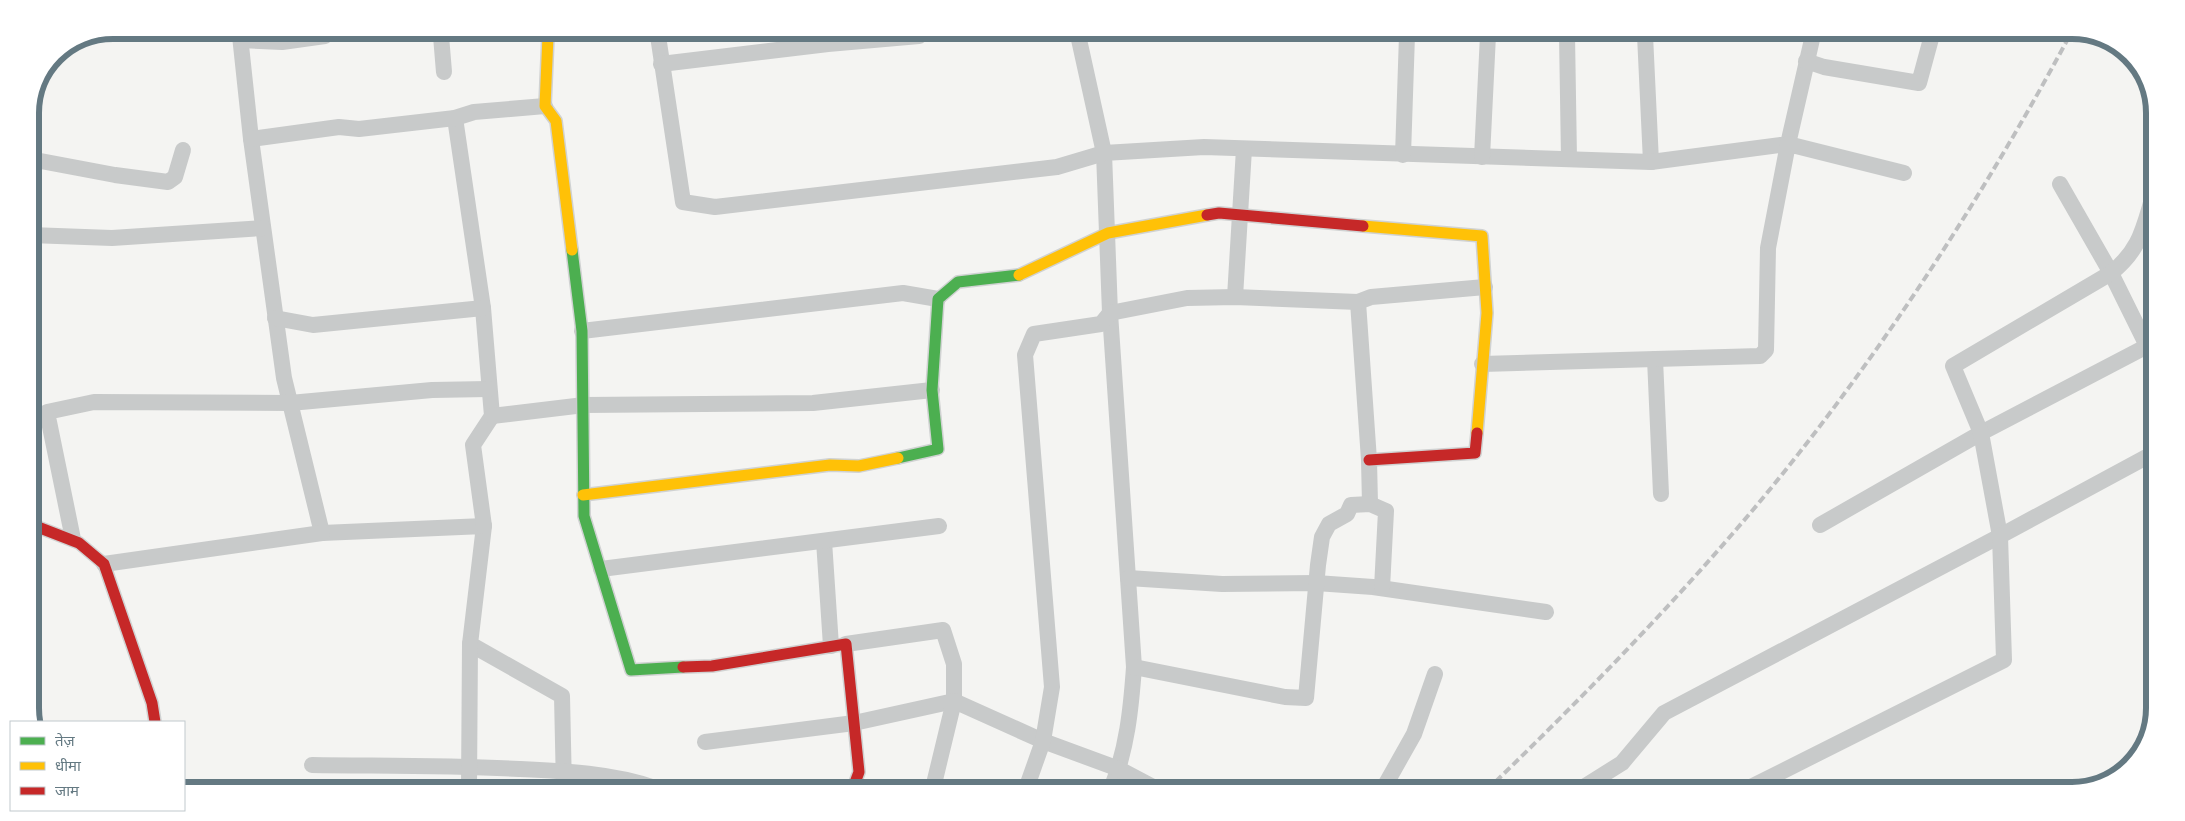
<svg xmlns="http://www.w3.org/2000/svg" width="2185" height="821" font-family="Rubik,'Noto Sans Devanagari',sans-serif">
<style>
.lines{fill:none;stroke-linecap:round;stroke-linejoin:round}
.fast-casing{stroke:#d0d2d2;stroke-width:14}
.slow-casing{stroke:#d0d2d2;stroke-width:14}
.jam-casing{stroke:#d0d2d2;stroke-width:14}
.street{stroke:#c8caca;stroke-width:16}
.fast{stroke:#4caf50;stroke-width:11}
.slow{stroke:#ffc107;stroke-width:11}
.jam{stroke:#c62828;stroke-width:11}
.rail{stroke:#bebfc0;stroke-width:4;stroke-dasharray:8 4;stroke-linecap:butt}
.rim{fill:none;stroke:#647982;stroke-width:6}
</style>
<rect width="100%" height="100%" fill="#f4f4f2"/>
<g class="lines">
<!-- fast casing -->
<g class="fast-casing">
<g id="fast">
<path d="M572 250 582 331 584 516 631 670 683 667"/>
<path d="M898 458 938 449 932 390 938 299 958 282 1019 275"/>
</g>
</g>
<!-- slow casing -->
<g class="slow-casing">
<g id="slow">
<path d="M548 36 545 106 556 121 572 250"/>
<path d="M1363 226 1482 236 1487 313 1477 433"/>
<path d="M1019 275 1108 233 1207 215"/>
<path d="M583 495 830 465 859 466 898 458"/>
</g>
</g>
<!-- jam casing -->
<g class="jam-casing">
<g id="jam">
<path d="M1207 215 1219 213 1363 226"/>
<path d="M1369 460 1475 453 1477 433"/>
<path d="M30 524 79 543 104 564 152 703 155 722"/>
<path d="M683 667 712 666 846 644 859 772 853 788"/>
</g>
</g>
<!-- street -->
<g class="street">
<path d="M1078 35 1104 153 1110 313 1134 667C1131 709 1127 749 1111 789"/>
<path d="M1567 35 1569 159"/>
<path d="M1645 35 1651 162"/>
<path d="M240 36 251 139 284 378 322 533 484 526 470 644 562 696 564 788"/>
<path d="M441 36 444 72"/>
<path d="M658 36 683 202 715 207 1057 167 1104 153 1204 147 1651 162 1788 144 1813 35"/>
<path d="M241 40 282 42 325 36"/>
<path d="M1806 61 1824 67 1919 83 1932 35"/>
<path d="M661 64 828 44 919 36"/>
<path d="M455 118 483 308 492 416 473 445 484 526"/>
<path d="M251 139 339 127 359 129 455 118 474 112 545 106"/>
<path d="M1403 155 1407 35"/>
<path d="M1482 157 1488 35"/>
<path d="M30 159 115 175 168 182 175 177 183 150"/>
<path d="M2060 184 2111 273 2153 358"/>
<path d="M30 235 112 238 263 228"/>
<path d="M1235 297 1244 149"/>
<path d="M275 318 313 325 483 308"/>
<path d="M582 331 903 293 938 299"/>
<path d="M1655 359 1661 494"/>
<path d="M1482 364 1760 356 1766 350 1768 248 1788 144 1904 173"/>
<path d="M492 416 584 405 813 403 932 390"/>
<path d="M1370 504 1369 460 1358 302 1371 297 1485 287"/>
<path d="M1820 525 1981 433 2153 343"/>
<path d="M73 539 47 412 94 402 290 403 432 390 488 389"/>
<path d="M824 541 831 646"/>
<path d="M104 564 322 533"/>
<path d="M601 569 939 526"/>
<path d="M1128 578 1222 584 1316 583 1373 587 1546 612"/>
<path d="M1134 667 1285 697 1306 698 1318 565 1322 537 1329 524 1347 514 1351 505 1370 504 1386 511 1382 588"/>
<path d="M705 742 854 723 954 701V664L943 630 846 644"/>
<path d="M312 765C381 766 450 765 519 769 564 771 612 773 655 788"/>
<path d="M469 787 470 644"/>
<path d="M933 788 954 701 1043 741 1119 769 1157 789"/>
<path d="M1026 789 1043 741 1052 687 1025 355 1034 334 1101 324 1110 313 1187 298 1235 297 1358 302"/>
<path d="M1383 789 1414 734 1435 674"/>
<path d="M1579 790 1622 763 1664 713 2000 536 1981 433 1953 366 2111 273C2141 249 2143 228 2154 193"/>
<path d="M1745 790 2004 660 2000 536 2152 454"/>
</g>
<!-- fast -->
<use href="#fast" class="fast"/>
<!-- slow -->
<use href="#slow" class="slow"/>
<!-- jam -->
<use href="#jam" class="jam"/>
<!-- rail -->
<path class="rail" d="M1487 790C1580 700 1669 609 1752 511 1873 367 1982 199 2070 35"/>
</g>
<!-- crop -->
<path d="M0 0H2185V821H0ZM113 39H2072A74 74 0 0 1 2146 113V708A74 74 0 0 1 2072 782H113A74 74 0 0 1 39 708V113A74 74 0 0 1 113 39Z" fill="#fff" fill-rule="evenodd"/>
<path class="rim" d="M113 39H2072A74 74 0 0 1 2146 113V708A74 74 0 0 1 2072 782H113A74 74 0 0 1 39 708V113A74 74 0 0 1 113 39Z"/>
<!-- legend -->
<rect x="10" y="721" width="175" height="90" fill="#ffffff" stroke="#c1c9cd"/>
<rect x="20" y="737" width="25" height="8" fill="#4caf50" stroke="#c1c9cd"/>
<text x="55" y="746" font-size="15" fill="#647982">तेज़</text>
<rect x="20" y="762" width="25" height="8" fill="#ffc107" stroke="#c1c9cd"/>
<text x="55" y="771" font-size="15" fill="#647982">धीमा</text>
<rect x="20" y="787" width="25" height="8" fill="#c62828" stroke="#c1c9cd"/>
<text x="55" y="796" font-size="15" fill="#647982">जाम</text>
</svg>
